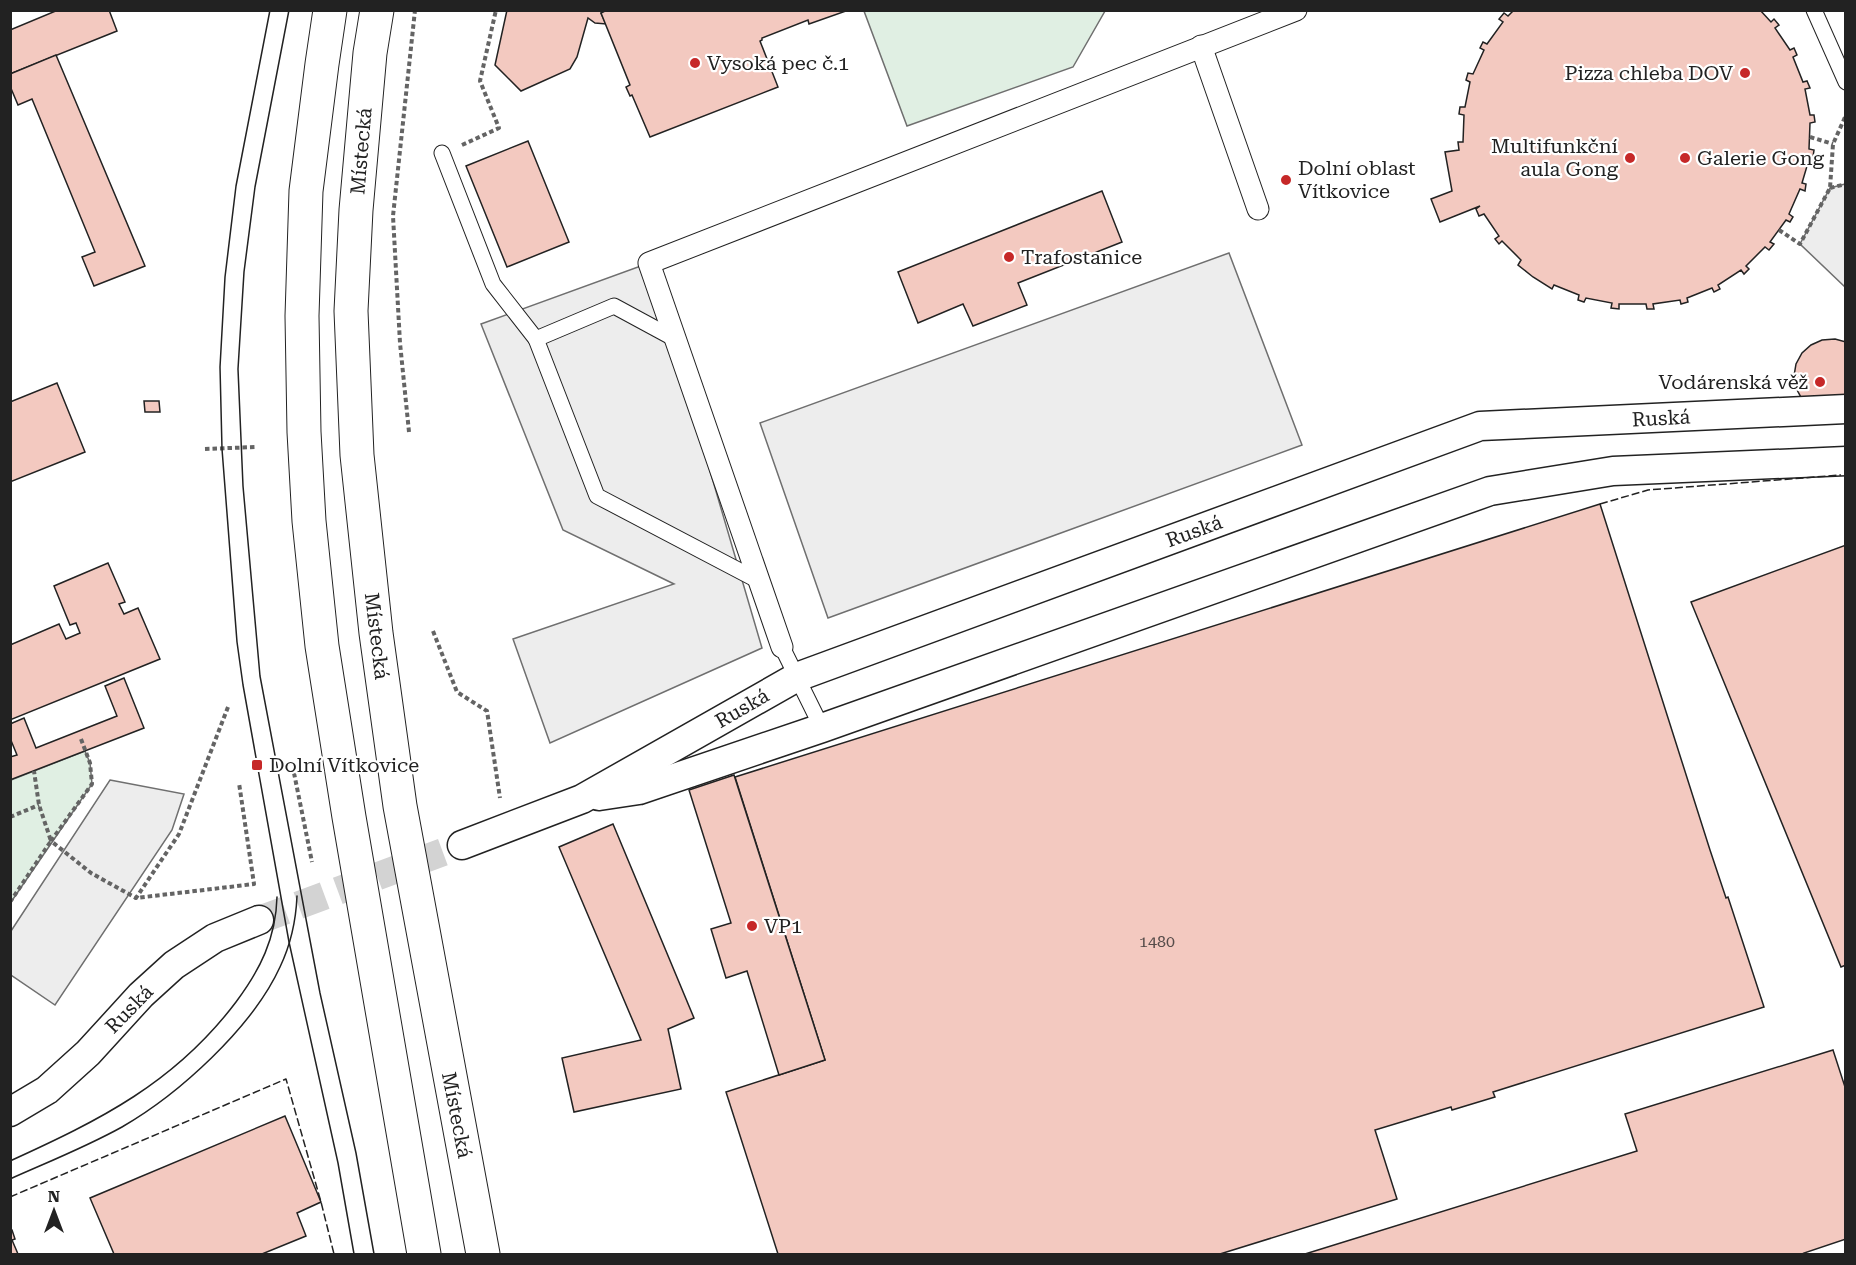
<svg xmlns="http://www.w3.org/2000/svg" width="1856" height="1265" font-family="'Roboto Serif',serif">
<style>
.green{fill:#e0efe3;stroke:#6f6f6f;stroke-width:1.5}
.parking{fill:#ededed;stroke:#6f6f6f;stroke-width:1.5}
.building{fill:#f3c9c0;stroke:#222;stroke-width:1.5}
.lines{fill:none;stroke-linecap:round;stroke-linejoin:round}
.minor-tunnel{stroke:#d3d3d3;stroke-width:28;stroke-dasharray:28 14;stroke-linecap:butt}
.service-casing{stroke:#222;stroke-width:17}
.pedestrian-casing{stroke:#222;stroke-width:23}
.minor-casing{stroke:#222;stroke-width:31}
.trunk-casing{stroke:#222;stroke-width:35}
.path{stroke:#646464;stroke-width:4;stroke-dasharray:4.5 3;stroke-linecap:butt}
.service{stroke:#fff;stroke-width:15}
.pedestrian{stroke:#fff;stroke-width:21}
.minor{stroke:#fff;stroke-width:28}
.trunk{stroke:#fff;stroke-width:33}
.tram{stroke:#222;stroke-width:1.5}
.fence{stroke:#222;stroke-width:1.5;stroke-dasharray:8 3;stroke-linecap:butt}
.poi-dot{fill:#c62828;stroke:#fff;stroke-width:2}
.labels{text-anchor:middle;stroke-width:4.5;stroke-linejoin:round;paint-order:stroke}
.number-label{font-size:16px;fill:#564c4a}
.poi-label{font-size:20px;fill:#222;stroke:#fff;text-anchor:start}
.street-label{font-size:20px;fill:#222;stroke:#fff}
</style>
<rect width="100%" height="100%" fill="#fff"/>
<!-- green -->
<g class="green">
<path d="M864 11V10L1105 11 1073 67 907 126Z"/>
<path d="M85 751 90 763 92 784 11 902V780Z"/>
</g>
<!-- parking -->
<g class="parking">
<path d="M1845 184H1846L1845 287 1800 244 1830 188Z"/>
<path d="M1229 253 1302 445 828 618 760 423Z"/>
<path d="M649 263 762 648 550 743 513 639 674 584 563 530 481 324Z"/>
<path d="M110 780 184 794 172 830 55 1005 11 975V931Z"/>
</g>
<!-- building -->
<g class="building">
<path d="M58 10H109L117 31 10 74V30Z"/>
<path d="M507 10H607L601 13 606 24 595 23 588 18 577 57 570 69 521 91 495 65Z"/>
<path d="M607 10H846V11L809 24 808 20 762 38V40L760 41 778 87 650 137 632 95 630 96 626 87 630 85 601 13Z"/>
<path d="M1514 10H1760L1771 22 1774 19 1779 25 1775 28 1790 50 1794 48 1797 55 1793 57 1803 82 1807 81 1810 88 1805 89 1810 115H1814L1815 122 1810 123 1809 149 1814 150 1812 164 1807 166 1802 183 1806 184 1805 191 1800 189 1789 214 1793 217 1790 222 1786 220 1770 242 1774 244 1769 250 1765 247 1746 266 1749 269 1744 274 1741 270 1718 285 1720 289 1714 292 1712 288 1687 298 1688 302 1681 304 1680 300 1653 304 1654 309H1647L1646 304H1619V309L1611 308 1612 303 1586 298 1584 302 1578 300 1579 295 1554 285 1552 289 1533 277 1518 265 1521 260 1502 241 1499 244 1495 239 1499 236 1484 214 1479 216 1476 209 1480 206 1440 222 1431 199 1452 191 1445 152 1459 150 1458 142H1463L1464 115 1459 114 1460 107H1465L1470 82 1466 80 1468 73 1473 74 1484 50 1480 48 1483 42 1487 44 1503 22 1499 19 1504 13 1508 16Z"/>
<path d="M56 55 145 266 94 286 82 257 95 252 32 99 18 105 10 86V74Z"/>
<path d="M528 141 569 242 507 267 466 166Z"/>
<path d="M1102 191 1122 242 1018 283 1027 305 973 326 963 304 918 323 898 272Z"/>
<path d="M1835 339 1846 342V411L1802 399 1796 388 1794 376 1796 364 1802 353 1811 345 1822 340Z"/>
<path d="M57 383 85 452 10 482V402Z"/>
<path d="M144 401H159L160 412H145Z"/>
<path d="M1600 504 1710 850 1726 898 1728 897 1764 1007 1493 1092 1495 1097 1452 1110 1451 1107 1375 1130 1397 1199 1220 1254H778L726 1092 825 1060 735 777Z"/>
<path d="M1846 545V965L1841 967 1691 602Z"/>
<path d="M108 563 125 602 119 604 124 614 138 608 160 659 10 720V645L59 624 66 639 80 633 76 623 70 625 54 586Z"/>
<path d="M124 678 144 728 10 780V757L17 755 10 738V724L24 718 36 748 117 716 105 686Z"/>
<path d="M734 775 825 1060 779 1075 747 971 726 978 711 929 731 923 689 790Z"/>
<path d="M613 824 694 1018 668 1029 681 1089 574 1112 562 1058 641 1040 559 847Z"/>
<path d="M1833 1050 1846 1090V1239L1804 1253 1805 1254H1305L1637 1151 1625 1114Z"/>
<path d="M285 1116 321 1202 297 1213 306 1236 262 1254H114L90 1198Z"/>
<path d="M10 1230H12L15 1239 12 1240 18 1254H10Z"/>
</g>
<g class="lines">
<!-- minor-tunnel -->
<path class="minor-tunnel" d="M259 920 462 845"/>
<!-- service casing -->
<g class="service-casing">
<g id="service">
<path d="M1814 10 1846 82"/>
<path d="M442 153 493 284 536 339"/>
<path d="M675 339 614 306 536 339 597 496 759 581"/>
<path d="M782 647 822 728"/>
</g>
</g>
<!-- pedestrian casing -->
<g class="pedestrian-casing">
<g id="pedestrian">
<path d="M1201 46 1258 209"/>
<path d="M782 647 649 263 1296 10"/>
</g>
</g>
<!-- minor casing -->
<g class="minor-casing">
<g id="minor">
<path d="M599 796 639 790 822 728 1490 491 1613 471 1846 461"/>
<path d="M462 845 582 799 797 677 1480 426 1846 409"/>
<path d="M10 1112 47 1090 88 1053 141 995 174 965 215 938 259 920"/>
</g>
</g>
<!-- trunk casing -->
<g class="trunk-casing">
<g id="trunk">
<path d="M330 10 322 64 306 191 302 316 304 432 309 521 322 646 349 817 424 1254"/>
<path d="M377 10 370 53 356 210 351 311 357 455 376 633 400 806 483 1254"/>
</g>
</g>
<!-- path -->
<g class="path">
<path d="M1810 137 1833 144"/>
<path d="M462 145 499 128 480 81 496 10"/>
<path d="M1830 188 1846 184"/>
<path d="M1779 230 1800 244 1830 188 1833 144 1846 115"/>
<path d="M409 432 400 343 393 216 415 10"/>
<path d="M205 449 256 447"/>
<path d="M433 631 457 692 487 711 500 798"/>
<path d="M228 707 179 834 136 898 254 884 239 783"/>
<path d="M81 739 90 763 92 784 51 841 91 873 136 898"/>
<path d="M294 773 312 862"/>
<path d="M10 817 39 805"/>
<path d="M10 902 51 841 39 805 34 771"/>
</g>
<!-- service -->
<use href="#service" class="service"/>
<!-- pedestrian -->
<use href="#pedestrian" class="pedestrian"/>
<!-- minor -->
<use href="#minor" class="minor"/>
<!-- trunk -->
<use href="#trunk" class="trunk"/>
<!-- tram -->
<g class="tram">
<path d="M270 10 236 186 225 277 220 367 222 449 237 642 243 685 289 942 338 1163 354 1254"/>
<path d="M289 10 255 187 244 272 238 369 243 486 260 676 320 993 356 1153 374 1254"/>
<path d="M10 1161C100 1120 175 1083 236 1002 260 970 276 938 277 897"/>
<path d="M10 1179C48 1162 86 1147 122 1127 179 1094 252 1028 280 967 290 946 296 920 297 896"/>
</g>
<!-- fence -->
<g class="fence">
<path d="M1600 504 1648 490 1841 475"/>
<path d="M10 1197 286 1079 321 1202 334 1254"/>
</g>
</g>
<!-- markers -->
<g class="poi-dot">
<circle cx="695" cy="63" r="6"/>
<circle cx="1745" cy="73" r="6"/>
<circle cx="1630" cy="158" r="6"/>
<circle cx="1685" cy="158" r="6"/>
<circle cx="1286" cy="180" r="6"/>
<circle cx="1009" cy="257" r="6"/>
<circle cx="1820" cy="382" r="6"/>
<rect x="251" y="759" width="12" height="12" rx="3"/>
<circle cx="752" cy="926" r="6"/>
</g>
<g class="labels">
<!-- number labels -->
<g class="number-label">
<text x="1157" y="947">1480</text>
</g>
<!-- poi labels -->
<g class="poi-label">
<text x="707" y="70">Vysoká pec č.1</text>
<text x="1733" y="80" text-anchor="end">Pizza chleba DOV</text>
<text x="1618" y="153" text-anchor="end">Multifunkční<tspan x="1618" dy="23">aula Gong</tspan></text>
<text x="1697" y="165">Galerie Gong</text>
<text x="1298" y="175">Dolní oblast<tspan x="1298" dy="23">Vítkovice</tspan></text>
<text x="1021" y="264">Trafostanice</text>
<text x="1808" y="389" text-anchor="end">Vodárenská věž</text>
<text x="269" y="772">Dolní Vítkovice</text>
<text x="764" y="933">VP1</text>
</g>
<!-- street labels -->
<g class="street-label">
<text transform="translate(361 151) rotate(-85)" y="7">Místecká</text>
<text transform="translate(1661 418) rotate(-3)" y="7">Ruská</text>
<text transform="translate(1194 531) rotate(-20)" y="7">Ruská</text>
<text transform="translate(377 636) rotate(83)" y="7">Místecká</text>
<text transform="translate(742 708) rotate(-30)" y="7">Ruská</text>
<text transform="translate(129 1009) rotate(-46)" y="7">Ruská</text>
<text transform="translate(457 1115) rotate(79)" y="7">Místecká</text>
</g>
</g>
<!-- border -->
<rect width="1856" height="1265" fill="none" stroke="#222222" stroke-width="24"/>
<!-- north arrow -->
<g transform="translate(54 1211)" stroke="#ffffff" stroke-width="4.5" paint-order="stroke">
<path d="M0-4.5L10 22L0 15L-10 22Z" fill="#222222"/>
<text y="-9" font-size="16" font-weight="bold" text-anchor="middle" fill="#222222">N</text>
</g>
</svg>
